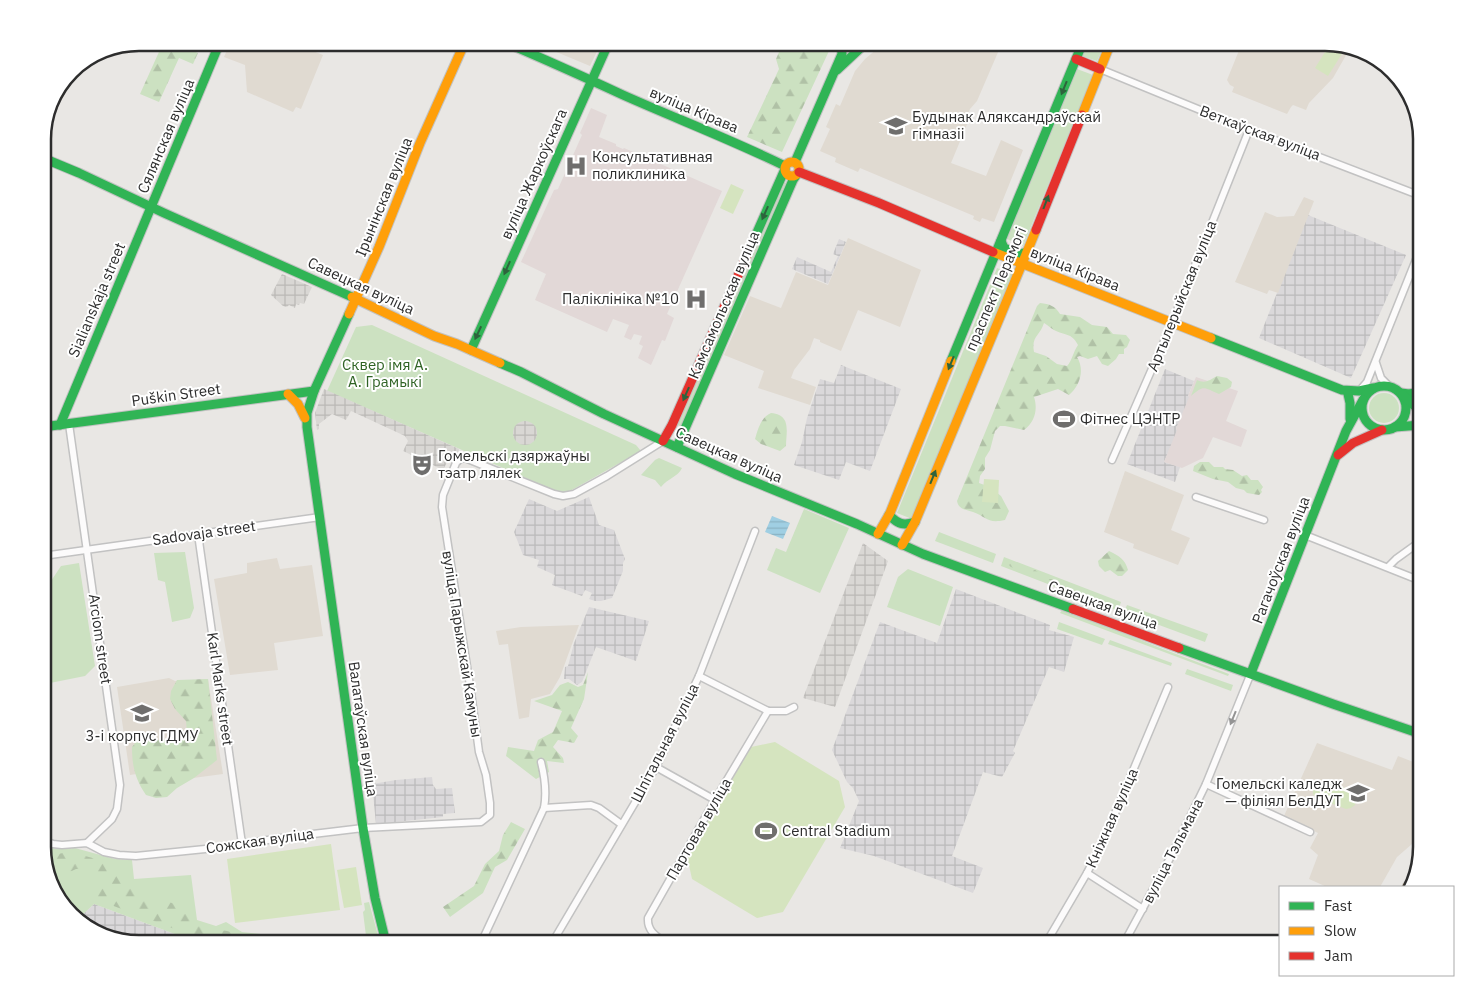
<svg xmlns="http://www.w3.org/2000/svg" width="1464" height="986" font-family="'IBM Plex Sans',sans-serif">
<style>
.industrial{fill:url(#industrial-grid)}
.education{fill:#e0dad1}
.medical{fill:#e2d8d7}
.grass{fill:#cce1c1}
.forest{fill:url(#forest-firs);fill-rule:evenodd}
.pitch{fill:#d5e4bf}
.plaza{fill:url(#plaza-grid)}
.water{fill:url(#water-rules)}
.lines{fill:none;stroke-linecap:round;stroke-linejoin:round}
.street-casing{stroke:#c2c2c2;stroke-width:9}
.fast-casing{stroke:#c2c2c2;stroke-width:11}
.slow-casing{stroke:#c2c2c2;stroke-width:11}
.jam-casing{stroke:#c2c2c2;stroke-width:11}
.street{stroke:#fcfbfb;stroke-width:6}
.fast{stroke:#30b455;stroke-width:9}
.slow{stroke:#ff9f0a;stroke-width:9}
.jam{stroke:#e5322d;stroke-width:9}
.oneway{fill:#2e633d}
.oneway2{fill:#949494}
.labels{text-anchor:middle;stroke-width:4;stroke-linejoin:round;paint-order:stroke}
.street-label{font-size:15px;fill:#2d2d2d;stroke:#fff}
.poi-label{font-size:15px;fill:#2d2d2d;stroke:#fff;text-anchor:start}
.park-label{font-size:15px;fill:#2f6324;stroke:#fff}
.rim{fill:none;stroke:#2d2d2d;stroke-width:2.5}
</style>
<defs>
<pattern id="industrial-grid" width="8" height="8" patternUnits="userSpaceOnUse" patternTransform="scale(1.25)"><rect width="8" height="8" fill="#dad8da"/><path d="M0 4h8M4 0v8" fill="none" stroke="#bbbabb"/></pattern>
<pattern id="forest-firs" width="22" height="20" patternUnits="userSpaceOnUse" patternTransform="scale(1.25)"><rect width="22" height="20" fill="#cce1c1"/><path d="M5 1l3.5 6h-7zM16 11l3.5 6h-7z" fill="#b0c1a6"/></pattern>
<pattern id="plaza-grid" width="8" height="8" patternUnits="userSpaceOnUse" patternTransform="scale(1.25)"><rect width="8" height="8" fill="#d9d7d4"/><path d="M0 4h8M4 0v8" fill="none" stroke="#bbb9b6"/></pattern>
<pattern id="water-rules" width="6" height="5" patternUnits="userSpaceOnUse" patternTransform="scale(1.25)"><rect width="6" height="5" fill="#a0cfe3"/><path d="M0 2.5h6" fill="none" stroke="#8ab2c3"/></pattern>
</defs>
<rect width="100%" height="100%" fill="#e9e7e4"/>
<!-- industrial -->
<g class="industrial">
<path d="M1308 215 1406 255 1351 378 1259 338Z"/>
<path d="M839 239 846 242 828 284 792 269 797 257 831 272 838 256 833 254Z"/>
<path d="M841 365 901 389 870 471 846 462 839 480 794 465 802 442 807 418 820 379 834 383Z"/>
<path d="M1165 369 1194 381 1188 396 1190 397 1176 429 1178 430 1164 462 1180 467 1175 482 1127 464Z"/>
<path d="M589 497 599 525 614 530 625 559 623 563V571L612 598 601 601H595L589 599 592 593 585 590 582 596 552 585 555 575 537 567 539 560 523 555 514 532 529 499 557 511Z"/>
<path d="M956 589 1050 625 1049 630 1074 637 1064 672 1049 667 1013 751 1015 753 1002 777 983 772 952 856 983 868 973 893 874 856 840 848 859 801 853 788 847 782 832 750 880 622 937 643Z"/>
<path d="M589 607 649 621 636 661 596 647 582 682 577 685 569 679H564L565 667 568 666 574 643Z"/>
<path d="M432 777 433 785 436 789 452 788 455 813 443 814V817L376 824 372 784 396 780Z"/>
<path d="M94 904 199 943H140L85 927 78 919Z"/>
</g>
<!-- education -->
<g class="education">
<path d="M230 43H235L256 51 260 43H293L323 55 301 109 296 107 293 112 247 92 245 65 224 57Z"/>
<path d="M557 43V42L601 43 590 66 554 51Z"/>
<path d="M884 43H1002L977 101 970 109 967 116 968 122 951 163 986 176 1001 140 1023 150 994 222 982 218 980 222 973 219 974 216 860 168 858 172 835 162 836 158 820 151 830 129 826 127 836 104 840 106 855 71 865 59Z"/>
<path d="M1242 43H1287L1304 49 1324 43 1349 50 1333 78 1309 103 1306 110 1293 105 1291 107 1287 114 1232 92 1234 87 1230 85 1227 80Z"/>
<path d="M1304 197 1314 201 1278 293 1269 290 1267 294 1235 282 1265 212 1277 217 1294 216Z"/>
<path d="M848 238 921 270 900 327 858 310 841 351 820 342V340L814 338 810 349 794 370 791 378 816 387 810 405 758 388 764 371 724 355 750 296 781 308 796 272 828 285Z"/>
<path d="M1125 471 1184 495 1171 530 1190 538 1178 565 1133 548 1134 544 1104 532Z"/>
<path d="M277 558 280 569 312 565 323 636 274 643 278 670 230 675 214 579 247 573V563Z"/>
<path d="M579 625 560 677 550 694 531 699 529 717 519 719 508 644 499 645 496 631 521 627Z"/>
<path d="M169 678 175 681 208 679 223 774 178 780 175 768 130 775 117 687Z"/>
<path d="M1317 743 1392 770 1398 756 1421 765V834L1420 837 1397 857 1380 887H1327L1309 879 1318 855 1310 848 1318 833 1284 816Z"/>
</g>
<!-- medical -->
<g class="medical">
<path d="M591 108 607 115 599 137 616 144V146L623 149 624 148 722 191 667 314 674 318 665 341 662 340 651 365 638 358 643 346 639 344 642 336 634 334 631 340 624 337 629 325 613 319 607 332 535 300 546 274 521 262 554 190 558 189 582 135 580 133Z"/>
<path d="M1196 377 1238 391 1226 421 1247 430 1241 447 1213 437 1203 458 1182 468 1164 462 1177 430 1176 429 1189 397 1188 396Z"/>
</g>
<!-- grass -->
<g class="grass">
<path d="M1088 43H1105L1097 61 1082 56Z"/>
<path d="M1077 69 1093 75 1023 246 1007 239Z"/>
<path d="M782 181 788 184 683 427 677 425Z"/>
<path d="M997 268 1014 275 912 519 897 513Z"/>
<path d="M372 325 636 445 641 451 570 491 560 493 327 391 356 327Z"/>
<circle cx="1384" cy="408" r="15"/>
<path d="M659 458 682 468C678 477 668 478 661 487L655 480 641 475 655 460Z"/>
<path d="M804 509 849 528 820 593 767 570 776 548 786 552Z"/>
<path d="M939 532 996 554 993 563 935 541Z"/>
<path d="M185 552 194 608 190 618 172 622 165 582 158 580 154 553Z"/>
<path d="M1004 557 1121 602 1118 611 1001 566Z"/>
<path d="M79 563 95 666 85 676 50 683 43 689V598L47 587 61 566Z"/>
<path d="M908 569 953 587 940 626 887 607 898 577Z"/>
<path d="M1127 605 1208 634 1205 642 1124 612Z"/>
<path d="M1063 609 1163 649 1229 674 1228 676 1060 613Z"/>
<path d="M1059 622 1105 639 1102 645 1057 629Z"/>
<path d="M1110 640 1172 663 1171 666 1108 644Z"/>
<path d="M1187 669 1233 685 1231 691 1185 674Z"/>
<path d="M43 832 49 838 43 845 56 849 75 848 115 859 132 860 134 879 191 875 197 920 216 926 226 922 242 932 323 941 366 936 363 912 365 910 364 903 369 902 380 943H199L94 904 78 919 55 895 43 852Z"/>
</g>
<!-- forest -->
<g class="forest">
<path d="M163 43H175L198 53 193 64 179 58 159 102 140 94Z"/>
<path d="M783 43H828L829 51 782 152 747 137 779 69 776 59Z"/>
<path d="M1040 303C1050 304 1055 306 1060 314L1080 317 1092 325 1107 327 1113 334 1126 335 1130 340 1127 347 1124 349V354H1119L1116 359 1108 366 1102 364 1097 356 1088 359 1080 356 1077 357C1085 370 1080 386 1069 395L1058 389 1034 397C1038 409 1035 422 1024 430L1005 426H1000L995 431 990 450 985 458V469L980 476 979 483 990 487 1001 496 1009 511 1005 520C987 524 987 517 973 512 965 509 959 510 957 501L1037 306ZM1044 323C1048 325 1050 328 1054 330 1065 336 1071 332 1078 345 1073 352 1072 361 1067 366L1057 364 1046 356 1034 352C1031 336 1040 336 1044 323Z"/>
<path d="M1217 376 1227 378 1232 382 1231 387 1219 394C1203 387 1204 385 1191 396L1197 380C1205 384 1210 380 1217 376Z"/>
<path d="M771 413C792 415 786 432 786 446L780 451 761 444 755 439C758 429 761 417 771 413Z"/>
<path d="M1200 462H1209L1214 467H1223L1225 469 1233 470 1242 476 1247 475 1251 480H1258L1263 487 1261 490 1262 492 1259 495 1247 493 1244 490 1236 488 1228 482 1213 479 1193 471 1194 466Z"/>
<path d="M1109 551C1119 556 1125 559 1128 570L1122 576H1118L1110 570 1105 572 1099 566 1098 561Z"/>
<path d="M1010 562C1018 562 1025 567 1031 571L1035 570 1049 579 1057 580 1063 583 1065 586 1063 588 1050 580H1043L1011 567 1008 564Z"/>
<path d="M588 672 584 699 571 728 578 736 574 743 558 740 553 747 563 758 564 763 547 761 549 772 536 779 506 756 508 747 534 751 538 740 553 732 562 711 534 701 552 695 560 685 568 682 578 687 583 685Z"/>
<path d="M208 679 217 760 194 778 177 788 167 797 156 798 146 795C135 779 132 766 132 747L136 742 178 738 187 732 186 721 175 709 170 699 171 691 177 680Z"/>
<path d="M511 822 525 829 507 860 495 867 483 893 450 917 443 907 474 886 485 864 499 851 503 835Z"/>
<path d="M63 853 78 854 118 865C129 873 127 888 139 896 149 903 161 899 172 903 184 908 189 922 201 927 210 930 219 929 227 931 232 932 237 935 242 936 264 940 288 941 311 943H212L103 902 95 896 94 878 89 872 80 869H76L61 876 49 874 45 860 48 856Z"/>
</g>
<!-- pitch -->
<g class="pitch">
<path d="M1330 44 1345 49 1328 76 1315 68Z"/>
<path d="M731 184 744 190 733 214 720 208Z"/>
<path d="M984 479 999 480 998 503 982 502Z"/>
<path d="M775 742 839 781 845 807 783 912 757 918 692 879 687 856 751 747Z"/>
<path d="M1320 781C1329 781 1353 789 1357 798L1355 805 1351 808 1346 809 1317 798 1313 794V788L1315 783Z"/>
<path d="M331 844 340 910 235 923 227 859Z"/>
<path d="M356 867 362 905 344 908 337 870Z"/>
</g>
<!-- plaza -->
<g class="plaza">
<path d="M282 274 312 287 304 304 300 303 299 305 296 304 295 308 289 305 287 307 283 306 271 295Z"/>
<path d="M324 389 459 449 458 454 449 458 443 470 429 463 430 461 418 455 416 457 403 451 408 441 405 436 351 411 346 420 332 414 319 424V429L317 430 315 413Z"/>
<circle cx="525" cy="433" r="12"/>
<path d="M863 543 888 561 835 707 803 698Z"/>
</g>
<!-- water -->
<path class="water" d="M772 516 790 523 783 539 765 532Z"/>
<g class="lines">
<!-- street casing -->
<g class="street-casing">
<g id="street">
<path d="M1100 69 1249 130 1421 196"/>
<path d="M1376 363 1381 378 1389 386"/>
<path d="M1360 390 1367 382 1421 247"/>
<path d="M69 424 120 785 117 809 112 819 87 843"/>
<path d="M1112 460 1172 323 1249 130"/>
<path d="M1196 497 1264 520"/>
<path d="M198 534 242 844"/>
<path d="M1305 535 1421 581"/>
<path d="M43 556 320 517"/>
<path d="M1388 567 1396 559 1421 541"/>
<path d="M699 676 768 711"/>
<path d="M768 711H786L794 707"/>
<path d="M656 767 715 800"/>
<path d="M1206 784 1310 832"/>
<path d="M544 808 591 805 599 808 621 824"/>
<path d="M43 840 53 844 62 845 87 843 104 852 119 855 136 856 215 848 288 837 363 828 481 822 490 815V803L486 775 479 752 471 692 442 507 443 495 456 463 460 459 465 458 554 494 563 496 574 494 607 476 663 441"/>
<path d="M1087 873 1143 909"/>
<path d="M481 943 544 808C547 792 545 778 541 762"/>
<path d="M552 943 656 767 699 676 755 531"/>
<path d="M666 943C656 936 647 931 648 918L715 800 768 711"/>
<path d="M1046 943 1087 873 1106 835 1168 687"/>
<path d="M1124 943 1170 858 1206 784 1251 673"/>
</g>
</g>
<!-- fast casing -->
<g class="fast-casing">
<g id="fast">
<path d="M504 42C544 59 584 77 623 95 677 119 732 140 785 166"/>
<path d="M837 70 867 42"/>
<path d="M43 158 79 173 164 213 352 297"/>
<path d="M795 162 842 54 841 42"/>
<path d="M1001 241 1004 248 1020 254 1027 252"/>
<path d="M751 246 785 169"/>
<path d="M349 314 314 391 307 413V427L363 828 375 898 386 943"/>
<path d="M1211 338 1342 390 1359 391 1373 388"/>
<path d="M471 350 609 42"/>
<path d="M951 361 1083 42"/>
<path d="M500 363 521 372 604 414 735 474 857 524 923 554 1073 609"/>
<circle cx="1384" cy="408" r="22"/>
<path d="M1401 393 1409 394 1421 392"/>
<path d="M1348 394 1350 403V419"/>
<path d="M1403 395 1421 412"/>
<path d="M60 425 220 42"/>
<path d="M43 427 314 391"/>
<path d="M1395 427 1421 425"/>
<path d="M677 447 793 180 797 174"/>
<path d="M889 515C898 524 903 526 915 522"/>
<path d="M1179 648 1333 704 1421 734"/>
<path d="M1251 673 1346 431 1363 400"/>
</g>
</g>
<!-- slow casing -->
<g class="slow-casing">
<g id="slow">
<path d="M1082 115 1111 42"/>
<circle cx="792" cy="169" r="7"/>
<path d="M993 252 1211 338"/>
<path d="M352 297 434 336 457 344 500 363"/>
<path d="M349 314 379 247 420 143 465 42"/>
<path d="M288 394 298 404 305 418"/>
<path d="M878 534 890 513 951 361"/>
<path d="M902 545 915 522 1036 230"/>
<path d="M1407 887 1411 881"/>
</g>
</g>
<!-- jam casing -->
<g class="jam-casing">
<g id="jam">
<path d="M1076 59 1100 69"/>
<path d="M799 172 879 203 993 252"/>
<path d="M1036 230 1082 115"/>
<path d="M663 441 672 425 751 246"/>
<path d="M1338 455 1353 443 1382 430"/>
<path d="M1073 609 1179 648"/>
</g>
</g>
<!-- street -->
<use href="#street" class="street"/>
<!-- fast -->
<use href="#fast" class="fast"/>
<!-- slow -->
<use href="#slow" class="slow"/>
<!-- jam -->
<use href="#jam" class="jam"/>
</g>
<!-- one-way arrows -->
<defs><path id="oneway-solid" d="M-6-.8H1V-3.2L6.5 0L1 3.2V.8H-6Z" transform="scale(1.25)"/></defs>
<g class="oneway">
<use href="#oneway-solid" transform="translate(1064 88) rotate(112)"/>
<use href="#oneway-solid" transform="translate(1046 202) rotate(-69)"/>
<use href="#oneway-solid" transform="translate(765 213) rotate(114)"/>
<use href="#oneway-solid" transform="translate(507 268) rotate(114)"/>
<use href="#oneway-solid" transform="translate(478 333) rotate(115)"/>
<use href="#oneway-solid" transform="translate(951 363) rotate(112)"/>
<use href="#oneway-solid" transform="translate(686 394) rotate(114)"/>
<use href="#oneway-solid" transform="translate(933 477) rotate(-68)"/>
</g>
<use class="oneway2" href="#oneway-solid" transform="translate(1233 718) rotate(112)"/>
<!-- icons -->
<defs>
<g id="university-bare" transform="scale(1.725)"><path d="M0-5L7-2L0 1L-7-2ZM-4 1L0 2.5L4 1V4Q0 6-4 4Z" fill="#6f6e6d" stroke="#fff" stroke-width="2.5" paint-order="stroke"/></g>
<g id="hospital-bare" transform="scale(1.725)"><path d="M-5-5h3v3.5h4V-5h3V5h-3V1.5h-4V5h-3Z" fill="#6f6e6d" stroke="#fff" stroke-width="2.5" paint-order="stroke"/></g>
<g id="stadium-bare" transform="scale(1.725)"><path d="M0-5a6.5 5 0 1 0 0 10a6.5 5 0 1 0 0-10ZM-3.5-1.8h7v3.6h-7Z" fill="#6f6e6d" stroke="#fff" stroke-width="2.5" paint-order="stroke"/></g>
<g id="theatre-bare" transform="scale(1.725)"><path d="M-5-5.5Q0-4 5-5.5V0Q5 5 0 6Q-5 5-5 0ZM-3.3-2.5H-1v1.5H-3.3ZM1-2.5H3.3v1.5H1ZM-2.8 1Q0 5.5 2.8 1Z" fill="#6f6e6d" stroke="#fff" stroke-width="2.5" paint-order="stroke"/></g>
</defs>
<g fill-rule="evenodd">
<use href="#university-bare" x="896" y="126"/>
<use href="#hospital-bare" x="576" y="166"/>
<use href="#hospital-bare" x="696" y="299"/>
<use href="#stadium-bare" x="1064" y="419"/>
<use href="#theatre-bare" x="422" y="465"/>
<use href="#university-bare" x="142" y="713"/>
<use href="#university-bare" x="1358" y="793"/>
<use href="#stadium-bare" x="766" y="831"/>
</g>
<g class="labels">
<!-- street labels -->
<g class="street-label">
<text transform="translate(694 110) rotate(23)" y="5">вуліца Кірава</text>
<text transform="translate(1260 133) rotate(21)" y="5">Веткаўская вуліца</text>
<text transform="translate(166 136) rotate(-67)" y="5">Сялянская вуліца</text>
<text transform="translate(534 174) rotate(-66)" y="5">вуліца Жаркоўскага</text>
<text transform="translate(384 197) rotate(-68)" y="5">Ірынінская вуліца</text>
<text transform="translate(1075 269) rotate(22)" y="5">вуліца Кірава</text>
<text transform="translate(361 286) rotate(25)" y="5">Савецкая вуліца</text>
<text transform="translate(996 289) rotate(-67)" y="5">праспект Перамогі</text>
<text transform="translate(1182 296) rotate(-68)" y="5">Артылерыйская вуліца</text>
<text transform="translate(97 300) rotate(-67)" y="5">Sialianskaja street</text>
<text transform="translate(724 305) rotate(-67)" y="5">Камсамольская вуліца</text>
<text transform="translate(176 395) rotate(-8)" y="5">Puškin Street</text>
<text transform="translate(729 455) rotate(24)" y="5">Савецкая вуліца</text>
<text transform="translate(204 533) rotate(-8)" y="5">Sadovaja street</text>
<text transform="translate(1281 560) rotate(-69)" y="5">Рагачоўская вуліца</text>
<text transform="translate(1103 605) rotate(20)" y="5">Савецкая вуліца</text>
<text transform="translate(100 639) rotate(82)" y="5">Arciom street</text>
<text transform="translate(462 644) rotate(81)" y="5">вуліца Парыжскай Камуны</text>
<text transform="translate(220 689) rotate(82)" y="5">Karl Marks street</text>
<text transform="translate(363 729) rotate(82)" y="5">Валатаўская вуліца</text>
<text transform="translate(665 743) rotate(-63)" y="5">Шпітальная вуліца</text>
<text transform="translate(1112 818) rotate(-66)" y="5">Кніжная вуліца</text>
<text transform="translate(699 829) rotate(-60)" y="5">Партовая вуліца</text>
<text transform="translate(260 841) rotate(-8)" y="5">Сожская вуліца</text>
<text transform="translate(1173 851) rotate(-63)" y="5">вуліца Тэльмана</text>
</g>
<!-- poi labels -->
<g class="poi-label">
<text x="912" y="122">Будынак Аляксандраўскай<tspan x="912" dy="17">гімназіі</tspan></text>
<text x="592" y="162">Консультативная<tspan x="592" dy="17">поликлиника</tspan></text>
<text x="679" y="304" text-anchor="end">Паліклініка №10</text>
<text x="1080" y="424">Фітнес ЦЭНТР</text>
<text x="438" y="461">Гомельскі дзяржаўны<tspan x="438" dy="17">тэатр лялек</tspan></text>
<text x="142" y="741" text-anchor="middle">3-і корпус ГДМУ</text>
<text x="1342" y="789" text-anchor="end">Гомельскі каледж<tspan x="1342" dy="17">— філіял БелДУТ</tspan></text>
<text x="782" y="836">Central Stadium</text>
</g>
<!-- park labels -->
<g class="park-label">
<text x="385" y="370">Сквер імя А.<tspan x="385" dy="17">А. Грамыкі</tspan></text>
</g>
</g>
<!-- crop -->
<path d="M0 0H1464V986H0ZM139 51H1325A88 88 0 0 1 1413 139V847A88 88 0 0 1 1325 935H139A88 88 0 0 1 51 847V139A88 88 0 0 1 139 51Z" fill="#fff" fill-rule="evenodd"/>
<path class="rim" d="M139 51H1325A88 88 0 0 1 1413 139V847A88 88 0 0 1 1325 935H139A88 88 0 0 1 51 847V139A88 88 0 0 1 139 51Z"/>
<!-- legend -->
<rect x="1279" y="886" width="175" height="90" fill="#ffffff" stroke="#ababab"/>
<rect x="1289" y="902" width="25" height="8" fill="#30b455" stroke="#ababab"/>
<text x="1324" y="911" font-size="15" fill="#2d2d2d">Fast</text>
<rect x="1289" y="927" width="25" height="8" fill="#ff9f0a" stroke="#ababab"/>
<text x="1324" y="936" font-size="15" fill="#2d2d2d">Slow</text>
<rect x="1289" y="952" width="25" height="8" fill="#e5322d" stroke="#ababab"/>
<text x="1324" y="961" font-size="15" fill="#2d2d2d">Jam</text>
</svg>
